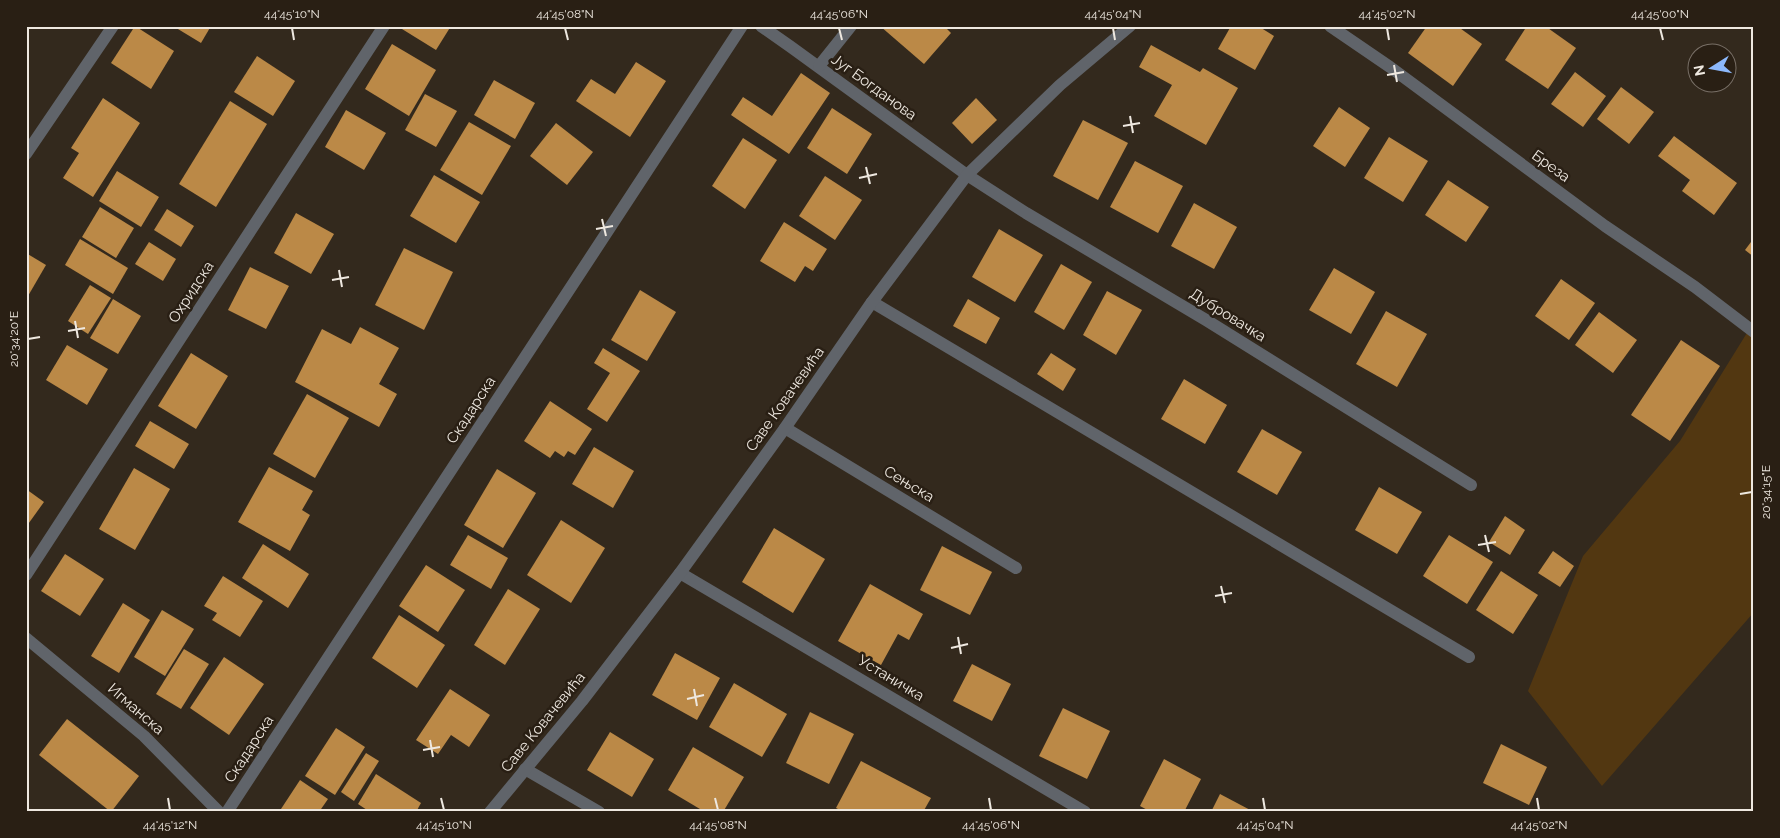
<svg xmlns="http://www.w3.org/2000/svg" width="1780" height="838" font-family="Raleway,sans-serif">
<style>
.green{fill:#523711}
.building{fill:#bb8947}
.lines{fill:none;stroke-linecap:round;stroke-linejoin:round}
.minor{stroke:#60646a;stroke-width:12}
.ticks{fill:none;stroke:#eee8e0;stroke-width:2}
.labels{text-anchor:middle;stroke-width:5;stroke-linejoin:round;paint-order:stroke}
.street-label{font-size:15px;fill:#eee8e0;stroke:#291f14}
.neatline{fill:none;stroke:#eee8e0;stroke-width:2}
.ticks-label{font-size:12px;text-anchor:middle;fill:#eee8e0}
</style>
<rect width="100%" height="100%" fill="#33291d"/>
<!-- green -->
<path class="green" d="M1750 328 1754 332V612L1602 786 1528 691 1583 556 1680 441Z"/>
<!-- building -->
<g class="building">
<path d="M135 26 174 51 151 89 111 63Z"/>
<path d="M173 26H211L201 43Z"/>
<path d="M404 26H451L436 50 402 29Z"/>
<path d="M880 26H944L951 33 924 64Z"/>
<path d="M1231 26H1258L1274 36 1255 70 1218 49Z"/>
<path d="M1427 26H1457L1482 44 1453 86 1408 53Z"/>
<path d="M1527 26H1545L1576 48 1548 89 1505 60Z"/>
<path d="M392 44 436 70 409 116 365 89Z"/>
<path d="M1151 45 1200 72 1203 68 1238 88 1206 145 1154 116 1172 85 1139 67Z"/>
<path d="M257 56 295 81 273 116 234 92Z"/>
<path d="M636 62 666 81 630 137 576 101 591 79 615 94Z"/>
<path d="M1575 72 1606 96 1583 127 1551 104Z"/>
<path d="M801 73 830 93 789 154 731 115 743 97 772 116Z"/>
<path d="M494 80 535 103 515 139 474 115Z"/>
<path d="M1621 87 1654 112 1629 144 1597 119Z"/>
<path d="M425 94 457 111 436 147 405 130Z"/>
<path d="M103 98 140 123 93 197 63 178 79 153 71 148Z"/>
<path d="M976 98 997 120 972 144 952 123Z"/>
<path d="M230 101 267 124 216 207 179 184Z"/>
<path d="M1339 107 1370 128 1345 167 1313 146Z"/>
<path d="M832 108 872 134 847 174 807 148Z"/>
<path d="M346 110 386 133 364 170 325 147Z"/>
<path d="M1083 120 1128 143 1098 200 1053 176Z"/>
<path d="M469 122 511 146 482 195 440 170Z"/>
<path d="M556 123 593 152 567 185 530 156Z"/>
<path d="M1674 136 1737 183 1714 215 1682 191 1690 180 1658 156Z"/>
<path d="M1389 137 1428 161 1403 202 1364 178Z"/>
<path d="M743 138 777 160 745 209 712 186Z"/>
<path d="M1135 161 1183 186 1158 233 1110 207Z"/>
<path d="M117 171 159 197 141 227 99 201Z"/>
<path d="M434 175 480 202 456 243 410 216Z"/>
<path d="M825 176 862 200 835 240 799 216Z"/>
<path d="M1448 180 1489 207 1466 242 1425 215Z"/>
<path d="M1194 203 1237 227 1214 269 1171 246Z"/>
<path d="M100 207 134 228 116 258 82 237Z"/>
<path d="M167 209 194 226 181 247 154 230Z"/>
<path d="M296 213 334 234 311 274 274 253Z"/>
<path d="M784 222 827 249 813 271 805 266 795 282 760 261Z"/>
<path d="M999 229 1043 255 1015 302 972 277Z"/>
<path d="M1754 238V257L1745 250Z"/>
<path d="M80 239 128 268 113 294 65 265Z"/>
<path d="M149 242 176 259 163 281 135 264Z"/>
<path d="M404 248 453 272 424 330 375 305Z"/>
<path d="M26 253 46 265 28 296 26 295Z"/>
<path d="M1061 264 1092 282 1064 330 1034 312Z"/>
<path d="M250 267 289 286 266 329 228 310Z"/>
<path d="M1334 268 1375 292 1351 334 1309 310Z"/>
<path d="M1561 279 1595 303 1569 340 1535 316Z"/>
<path d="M90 285 111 298 88 334 68 321Z"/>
<path d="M640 290 676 312 647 361 611 340Z"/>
<path d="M1107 291 1142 310 1116 355 1083 335Z"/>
<path d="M113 299 141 316 118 354 90 338Z"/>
<path d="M968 299 1000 318 986 344 953 326Z"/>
<path d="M1386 311 1427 334 1397 387 1356 364Z"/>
<path d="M1599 312 1637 340 1613 373 1575 345Z"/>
<path d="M360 327 399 348 379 384 397 394 379 427 295 382 322 329 351 344Z"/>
<path d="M1681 340 1720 366 1670 441 1631 415Z"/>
<path d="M67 345 108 369 87 405 46 380Z"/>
<path d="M603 348 640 371 607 422 587 409 610 373 594 363Z"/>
<path d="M191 353 228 376 196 429 158 406Z"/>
<path d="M1051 353 1076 369 1063 391 1037 374Z"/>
<path d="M1184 379 1227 405 1205 444 1161 419Z"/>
<path d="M307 394 349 418 315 478 273 454Z"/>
<path d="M550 401 592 429 575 455 568 451 564 457 555 451 550 458 524 441Z"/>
<path d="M150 421 189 444 174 469 135 446Z"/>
<path d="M1262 429 1302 452 1277 495 1237 472Z"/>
<path d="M594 447 634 471 613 508 572 484Z"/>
<path d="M269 467 313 491 302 510 310 515 290 551 238 522Z"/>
<path d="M134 468 170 489 135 550 99 529Z"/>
<path d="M497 469 536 493 503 548 464 525Z"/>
<path d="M1379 487 1422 512 1397 554 1355 530Z"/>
<path d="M26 489 44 502 26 527Z"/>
<path d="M1505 516 1525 530 1510 555 1489 542Z"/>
<path d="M561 520 605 548 571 603 527 575Z"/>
<path d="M774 528 825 559 793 613 742 582Z"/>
<path d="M468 535 508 558 491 589 450 565Z"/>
<path d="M1449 535 1493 562 1467 604 1423 576Z"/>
<path d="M263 544 309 574 288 608 242 578Z"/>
<path d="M942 546 992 572 970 615 920 590Z"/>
<path d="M1553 551 1574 566 1560 587 1538 573Z"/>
<path d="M65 554 104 579 80 616 41 591Z"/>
<path d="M426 565 465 590 438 632 399 606Z"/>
<path d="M1501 571 1538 595 1513 634 1476 610Z"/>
<path d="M223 576 263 601 240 637 212 620 217 613 204 606Z"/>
<path d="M870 584 923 614 909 640 898 634 881 665 838 641Z"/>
<path d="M508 589 540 609 505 665 474 645Z"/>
<path d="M123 603 150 620 119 673 91 656Z"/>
<path d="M162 610 194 629 165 676 134 657Z"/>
<path d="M399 615 445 645 417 688 372 658Z"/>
<path d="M184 649 209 664 181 709 156 694Z"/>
<path d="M675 653 720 678 697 720 652 695Z"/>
<path d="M224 657 264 684 229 735 190 708Z"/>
<path d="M972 664 1011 684 992 721 953 701Z"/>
<path d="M734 683 787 714 762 757 709 727Z"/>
<path d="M450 689 490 715 469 747 451 735 438 754 416 740Z"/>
<path d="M1063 708 1110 731 1087 779 1039 756Z"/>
<path d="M810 712 854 734 829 784 786 763Z"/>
<path d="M67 719 139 776 111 812 39 755Z"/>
<path d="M336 728 365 747 335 795 305 776Z"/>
<path d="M610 732 654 759 632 797 587 770Z"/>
<path d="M1501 744 1547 767 1529 805 1483 783Z"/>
<path d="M693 747 744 777 723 812H705L668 790Z"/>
<path d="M366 753 379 761 354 801 341 792Z"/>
<path d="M1164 759 1201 779 1184 812H1151L1140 806Z"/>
<path d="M861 761 931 798 923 812H844L836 808Z"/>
<path d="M376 774 421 803 416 812H370L358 804Z"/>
<path d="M300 780 328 799 319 812H279Z"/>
<path d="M1220 794 1254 812H1211Z"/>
</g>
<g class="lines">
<!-- minor -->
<g class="minor">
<path d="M761 26 791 47 967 175 1026 213 1206 320 1471 485"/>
<path d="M1330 26 1390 67 1605 226 1695 287 1754 332"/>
<path d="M819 66 851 26"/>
<path d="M26 154 113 26"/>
<path d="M872 302 1469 657"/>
<path d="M785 428 1016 568"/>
<path d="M680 573 1085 812"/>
<path d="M26 575 384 26"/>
<path d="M26 638 144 736 219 812"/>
<path d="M525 769 599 812"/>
<path d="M227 812 742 26"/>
<path d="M490 812 582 701 680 573 785 428 872 302 967 175 1060 85 1130 26"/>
</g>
</g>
<!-- ticks -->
<path class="ticks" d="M292 28 294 40M565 28 568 40M839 28 842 40M1113 28 1115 40M1387 28 1389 40M1660 28 1663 40M1394 65 1397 82M1387 75 1404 72M1130 116 1133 133M1123 126 1140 123M866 167 870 184M859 178 877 174M602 219 606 236M596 229 613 226M339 270 342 287M332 280 349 277M75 321 78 338M68 331 85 328M28 339 40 337M1740 494 1752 492M1485 535 1489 552M1478 545 1496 542M1221 586 1225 603M1215 596 1232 593M958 637 961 654M951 648 968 644M694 689 697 706M687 699 704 695M430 740 433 757M423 750 440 747M168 798 170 810M441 798 444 810M715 798 718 810M989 798 991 810M1263 798 1265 810M1537 798 1539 810"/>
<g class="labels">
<!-- street labels -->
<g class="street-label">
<text transform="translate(874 87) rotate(36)" y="5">Југ Богданова</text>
<text transform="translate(1551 166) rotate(36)" y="5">Бреза</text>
<text transform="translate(191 292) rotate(-57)" y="5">Охридска</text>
<text transform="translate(1228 315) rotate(32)" y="5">Дубровачка</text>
<text transform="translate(785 399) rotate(-55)" y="5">Саве Ковачевића</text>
<text transform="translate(471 410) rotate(-57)" y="5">Скадарска</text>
<text transform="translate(909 484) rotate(31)" y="5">Сењска</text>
<text transform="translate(891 678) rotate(31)" y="5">Устаничка</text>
<text transform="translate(136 709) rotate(41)" y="5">Игманска</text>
<text transform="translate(543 722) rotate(-51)" y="5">Саве Ковачевића</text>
<text transform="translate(249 749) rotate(-57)" y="5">Скадарска</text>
</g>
</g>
<!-- border -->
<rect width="1780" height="838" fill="none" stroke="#291f14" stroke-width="55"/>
<!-- north arrow -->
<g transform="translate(1712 68) rotate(259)"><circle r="24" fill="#291f14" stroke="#786f66"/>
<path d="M0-4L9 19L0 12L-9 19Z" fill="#8db9fc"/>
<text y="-8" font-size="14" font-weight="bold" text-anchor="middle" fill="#eee8e0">N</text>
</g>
<rect x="28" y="28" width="1724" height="782" class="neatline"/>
<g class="ticks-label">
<text x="292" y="18">44°45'10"N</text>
<text x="565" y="18">44°45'08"N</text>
<text x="839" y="18">44°45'06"N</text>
<text x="1113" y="18">44°45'04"N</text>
<text x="1387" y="18">44°45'02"N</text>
<text x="1660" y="18">44°45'00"N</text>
<text transform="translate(14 339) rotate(-90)" y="4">20°34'20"E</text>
<text transform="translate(1766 492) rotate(-90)" y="4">20°34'15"E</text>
<text x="170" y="829">44°45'12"N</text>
<text x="444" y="829">44°45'10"N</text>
<text x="718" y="829">44°45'08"N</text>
<text x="991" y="829">44°45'06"N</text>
<text x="1265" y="829">44°45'04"N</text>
<text x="1539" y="829">44°45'02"N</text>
</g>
</svg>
